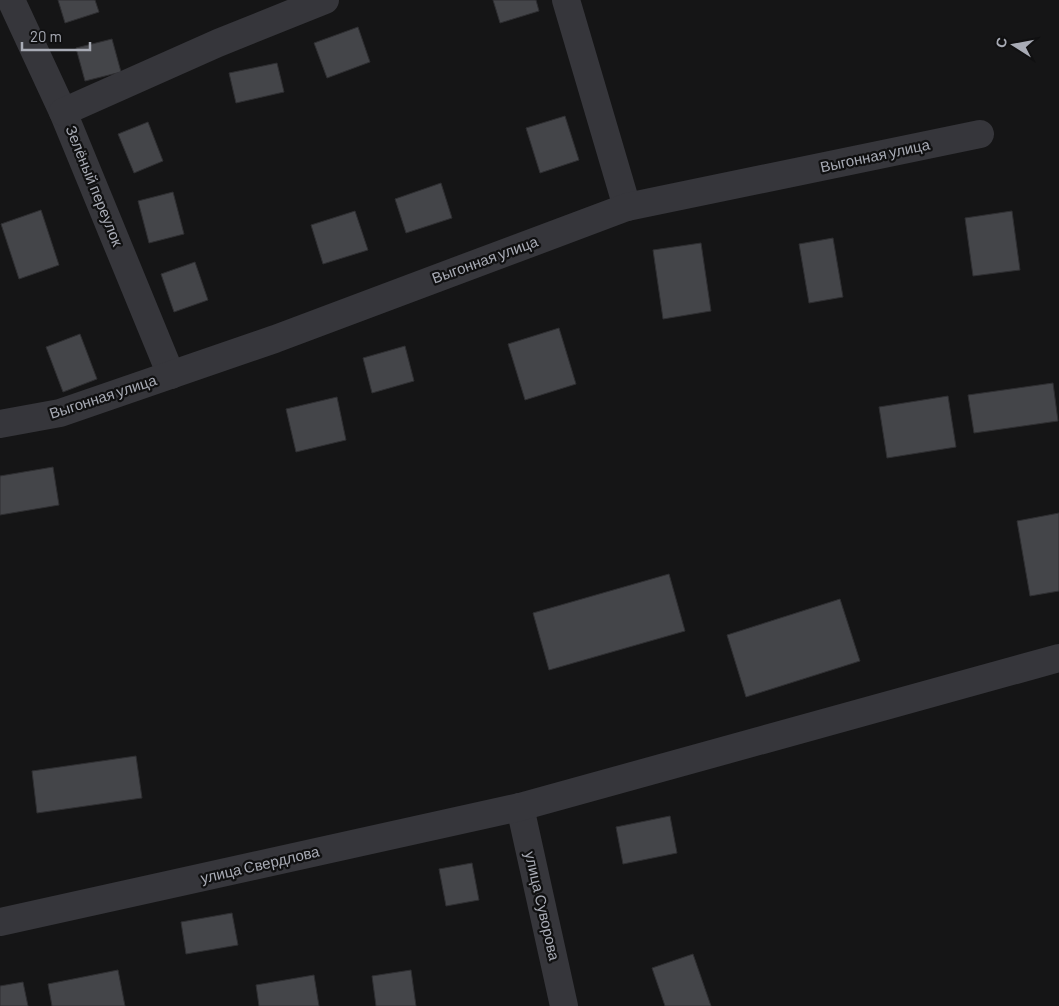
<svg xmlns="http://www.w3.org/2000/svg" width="1059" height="1006" font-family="Barlow,sans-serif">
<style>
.building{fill:#444549;stroke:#2f2f32}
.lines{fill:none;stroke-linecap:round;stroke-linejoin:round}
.minor{stroke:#36363b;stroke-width:28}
.labels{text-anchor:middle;stroke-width:4.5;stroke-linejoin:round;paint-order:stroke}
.street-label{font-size:15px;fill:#a8abb5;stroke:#101011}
</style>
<rect width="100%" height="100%" fill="#151516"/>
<!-- building -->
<g class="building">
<path d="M58 0H95L99 12 65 23Z"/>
<path d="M493 0H536L539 11 500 23Z"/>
<path d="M358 27 370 62 327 78 314 43Z"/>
<path d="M112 39 121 72 85 81 76 48Z"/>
<path d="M277 63 284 92 236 103 229 73Z"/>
<path d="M565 116 579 160 540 173 526 128Z"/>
<path d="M148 122 163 161 134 173 118 134Z"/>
<path d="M441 183 452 218 406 233 395 199Z"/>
<path d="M173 192 184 234 149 243 138 201Z"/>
<path d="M41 210 59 265 19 279 1 224Z"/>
<path d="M355 211 368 250 323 264 311 225Z"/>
<path d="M1012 211 1020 270 973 276 965 218Z"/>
<path d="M833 238 843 297 809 303 799 244Z"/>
<path d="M701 243 711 311 663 319 653 250Z"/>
<path d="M195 262 208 300 174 312 161 274Z"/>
<path d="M559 328 576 384 525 400 508 344Z"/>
<path d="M80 334 97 379 63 392 46 347Z"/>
<path d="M405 346 414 381 372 393 363 358Z"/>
<path d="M1053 383 1058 421 974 433 968 395Z"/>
<path d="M948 396 956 447 887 458 879 407Z"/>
<path d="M337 397 346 440 296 452 286 409Z"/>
<path d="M53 467 59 505 0 515V476Z"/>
<path d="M1059 513V591L1030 596 1017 521Z"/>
<path d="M669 574 685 631 549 670 533 613Z"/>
<path d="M840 599 860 661 746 697 727 635Z"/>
<path d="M136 756 142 798 37 813 32 771Z"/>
<path d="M670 816 677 853 623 864 616 827Z"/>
<path d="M472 863 479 900 446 906 439 869Z"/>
<path d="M232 913 238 945 186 954 181 922Z"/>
<path d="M693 954 711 1006H665L652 968Z"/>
<path d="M118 970 125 1006H52L48 984Z"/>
<path d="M411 970 416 1006H376L372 976Z"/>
<path d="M314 975 319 1006H259L256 985Z"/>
<path d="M23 982 28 1006H0V986Z"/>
</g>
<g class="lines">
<!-- minor -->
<g class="minor">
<path d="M11 0 63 112 171 375"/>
<path d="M566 0 627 207"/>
<path d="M63 112 218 43 325 0"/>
<path d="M0 424 60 413 275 339 627 207 980 134"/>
<path d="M520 807 564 1006"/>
<path d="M0 922 520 807 1059 658"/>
</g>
</g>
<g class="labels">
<!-- street labels -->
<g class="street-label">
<text transform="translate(875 156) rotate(-12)" y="5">Выгонная улица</text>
<text transform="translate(94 186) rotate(68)" y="5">Зелёный переулок</text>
<text transform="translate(485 260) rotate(-20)" y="5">Выгонная улица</text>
<text transform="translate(103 397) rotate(-18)" y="5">Выгонная улица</text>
<text transform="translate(260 865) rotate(-13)" y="5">улица Свердлова</text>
<text transform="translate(542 906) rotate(77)" y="5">улица Суворова</text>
</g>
</g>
<!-- north arrow -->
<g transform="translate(1014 45) rotate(281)" stroke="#101011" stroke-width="4" paint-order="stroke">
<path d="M0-4L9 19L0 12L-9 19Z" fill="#a8abb5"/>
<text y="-8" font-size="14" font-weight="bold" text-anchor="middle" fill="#a8abb5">С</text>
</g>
<!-- scale -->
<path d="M22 42v8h68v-8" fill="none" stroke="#a8abb5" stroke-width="2.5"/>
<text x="30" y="42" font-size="15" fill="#a8abb5" stroke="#101011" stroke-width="4" paint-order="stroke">20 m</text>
</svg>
